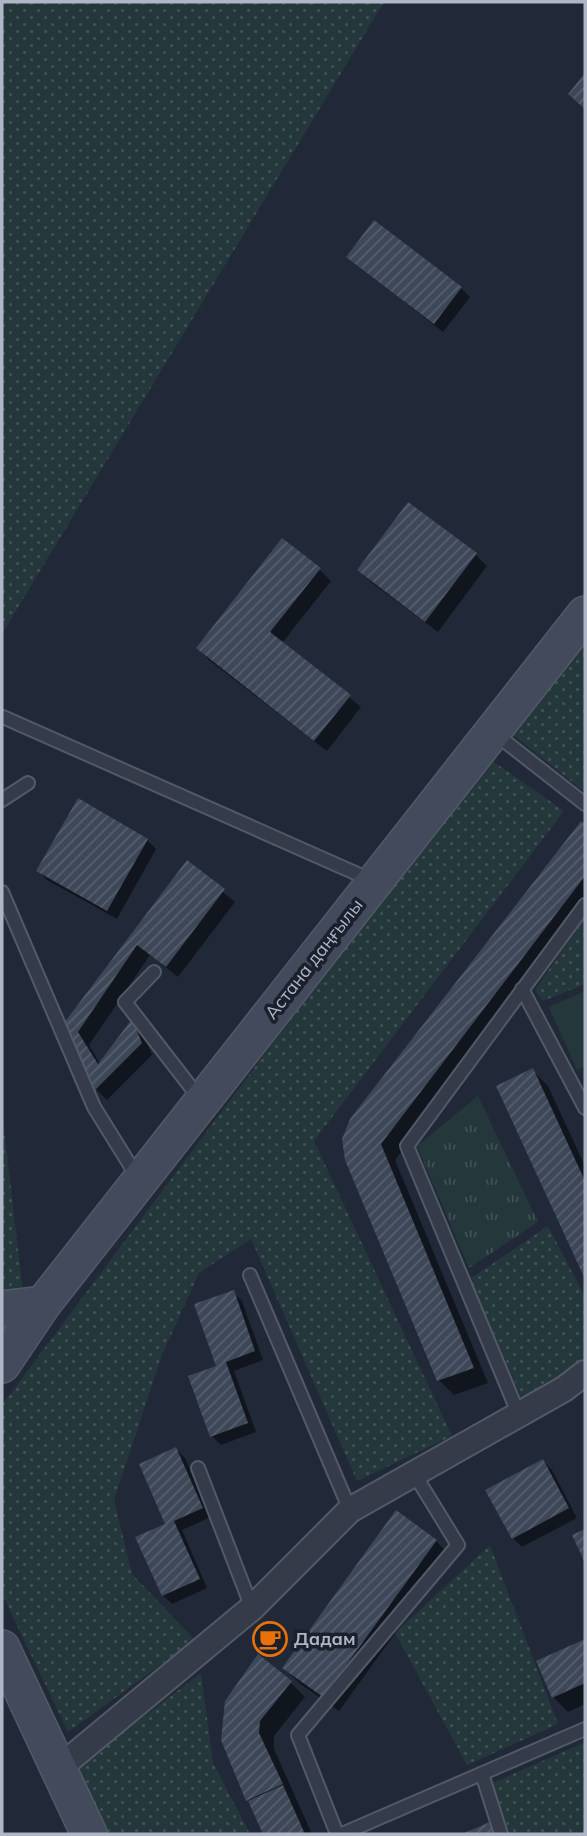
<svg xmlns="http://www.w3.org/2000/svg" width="587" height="1836" font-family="Mulish,sans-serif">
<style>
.grass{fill:url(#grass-dots)}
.park{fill:url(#park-tufts)}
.pitch{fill:#24373b}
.shadow{fill:#0007}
.building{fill:url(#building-hatch)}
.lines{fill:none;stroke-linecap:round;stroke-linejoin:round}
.lane-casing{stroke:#525967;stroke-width:16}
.street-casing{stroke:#525967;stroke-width:28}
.secondary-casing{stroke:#525967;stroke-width:38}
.lane{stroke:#353b49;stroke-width:12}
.street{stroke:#353b49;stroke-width:24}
.secondary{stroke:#434a5c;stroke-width:35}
.labels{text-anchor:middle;stroke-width:7;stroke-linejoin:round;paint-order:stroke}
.street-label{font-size:18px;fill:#afb6c5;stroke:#1a212d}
.poi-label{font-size:18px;font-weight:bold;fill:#afb6c5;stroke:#1a212d;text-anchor:start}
</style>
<defs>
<pattern id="grass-dots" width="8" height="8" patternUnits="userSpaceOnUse" patternTransform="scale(1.75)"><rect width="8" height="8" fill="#24373b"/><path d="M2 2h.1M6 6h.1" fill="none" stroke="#415256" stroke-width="1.8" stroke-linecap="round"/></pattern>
<pattern id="park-tufts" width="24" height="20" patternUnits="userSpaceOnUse" patternTransform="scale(1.75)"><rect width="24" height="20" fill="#24373b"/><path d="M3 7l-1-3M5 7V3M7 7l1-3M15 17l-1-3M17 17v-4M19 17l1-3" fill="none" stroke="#415256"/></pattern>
<pattern id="building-hatch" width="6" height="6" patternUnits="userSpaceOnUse" patternTransform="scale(1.75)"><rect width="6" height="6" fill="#3d4758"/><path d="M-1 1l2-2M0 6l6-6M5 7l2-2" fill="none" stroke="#565f6e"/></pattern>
</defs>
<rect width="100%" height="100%" fill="#212938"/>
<!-- grass -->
<g class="grass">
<path d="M2 2H384L2 634Z"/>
<path d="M585 632V792L508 731Z"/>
<path d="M487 757 564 811 314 1141 452 1436 357 1481 251 1239 199 1273 162 1355 114 1500 132 1574 195 1640 68 1732 2 1594V1405Z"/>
<path d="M585 918V984L543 1001 535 990Z"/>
<path d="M2 1111 23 1293 2 1297Z"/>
<path d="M548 1226 585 1297V1362L523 1401 470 1279Z"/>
<path d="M490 1545 558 1724 467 1765 395 1633Z"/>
<path d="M201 1673 213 1763 250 1834H102L73 1770Z"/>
<path d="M585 1742V1834H510L493 1783Z"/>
</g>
<!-- park -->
<path class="park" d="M478 1096 538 1222 469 1268 417 1146Z"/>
<!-- pitch -->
<path class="pitch" d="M585 991V1066L577 1070 549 1007Z"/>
<!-- shadow -->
<g class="shadow">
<path d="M348 257 461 288 470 297 443 332Z"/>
<path d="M476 555 487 566 438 632 371 582 359 570Z"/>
<path d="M319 569 331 581 282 643 361 707 327 751 209 660 198 648Z"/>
<path d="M78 801 147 840 156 849 117 919 47 880 38 871Z"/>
<path d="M582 824 585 826V911L395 1160 488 1383 454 1395 439 1380 343 1139Z"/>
<path d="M187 863 235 902 178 977 150 955 89 1045 100 1064 132 1022 143 1033 152 1055 107 1100 96 1089 66 1024Z"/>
<path d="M533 1071 548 1086 585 1166V1275L499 1086Z"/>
<path d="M233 1292 242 1301 263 1360 234 1371 256 1432 221 1445 212 1436 190 1377 218 1367Z"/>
<path d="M176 1449 185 1458 211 1517 182 1530 207 1588 172 1604 163 1595Z"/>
<path d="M543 1461 552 1470 577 1518 522 1547 513 1538Z"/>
<path d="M436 1541 451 1556 339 1711 299 1683 284 1668Z"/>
<path d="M585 1641V1704L568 1712 553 1697 538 1662Z"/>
<path d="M290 1682 305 1697 274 1736V1749L312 1834H265L251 1804 247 1800 223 1740Z"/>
</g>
<!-- building -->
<g class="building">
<path d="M585 73V109L568 94Z"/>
<path d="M374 220 462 287 434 324 346 257Z"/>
<path d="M408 502 477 553 425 622 357 570Z"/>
<path d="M282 538 321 568 270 632 351 695 314 741 196 648Z"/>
<path d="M78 798 148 839 107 911 36 871Z"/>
<path d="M581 821 585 824V876L381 1144 474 1368 437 1381 345 1160 342 1139 350 1119Z"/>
<path d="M187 860 225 889 166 967 137 945 78 1032 98 1064 132 1019 142 1043 95 1090 64 1023Z"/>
<path d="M533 1068 585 1181V1279L496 1086Z"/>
<path d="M234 1290 255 1351 226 1362 248 1423 210 1437 188 1376 216 1366 194 1304Z"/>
<path d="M176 1447 203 1508 174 1521 200 1579 162 1596 135 1537 165 1524 139 1464Z"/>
<path d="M543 1459 569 1508 512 1539 485 1490Z"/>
<path d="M396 1510 437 1540 323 1697 282 1668Z"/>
<path d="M585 1529V1563L572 1535Z"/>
<path d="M585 1639V1683L552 1698 536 1661Z"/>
<path d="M258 1654 292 1681 260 1721 259 1733 283 1784 246 1801 221 1740 225 1701Z"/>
<path d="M283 1785 305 1834H263L248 1801Z"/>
<path d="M490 1822 495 1834H462Z"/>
</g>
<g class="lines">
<!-- lane casing -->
<g class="lane-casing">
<g id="lane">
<path d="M3 717 371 880"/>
<path d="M493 732 585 804"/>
<path d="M2 800 28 783"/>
<path d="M2 892 94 1107 138 1178"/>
<path d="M154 972 125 1002 200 1099"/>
<path d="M522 989 585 1108"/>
<path d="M250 1275 350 1510"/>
<path d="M519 1415 407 1146 585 905"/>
<path d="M198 1468 252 1608"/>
<path d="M482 1774 501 1834"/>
<path d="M337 1834 298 1735 458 1545 415 1475"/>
<path d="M342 1834 585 1729"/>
</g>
</g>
<!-- street casing -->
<g class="street-casing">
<path id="street" d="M59 1768 252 1608 350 1510 564 1389 585 1373"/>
</g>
<!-- secondary casing -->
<g class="secondary-casing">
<g id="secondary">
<path d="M2 1309 43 1304"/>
<path d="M2 1365 43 1304 585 614"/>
<path d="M2 1648 89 1834"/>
</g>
</g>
<!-- lane -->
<use href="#lane" class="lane"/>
<!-- street -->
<use href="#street" class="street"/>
<!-- secondary -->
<use href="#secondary" class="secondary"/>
</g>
<!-- icons -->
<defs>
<g id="cafe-ring" transform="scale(1.75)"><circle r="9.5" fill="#1a212d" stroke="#e8710a" stroke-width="1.5"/><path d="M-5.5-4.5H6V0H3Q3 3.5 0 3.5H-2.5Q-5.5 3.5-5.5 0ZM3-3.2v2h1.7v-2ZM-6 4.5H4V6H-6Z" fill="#e8710a"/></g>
</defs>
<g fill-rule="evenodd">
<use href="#cafe-ring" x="270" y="1639"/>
</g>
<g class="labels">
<!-- street labels -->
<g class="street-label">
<text transform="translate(314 959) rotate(-52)" y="6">Астана даңғылы</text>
</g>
<!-- poi labels -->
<g class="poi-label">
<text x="294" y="1645">Дадам</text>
</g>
</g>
<!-- border -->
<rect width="587" height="1836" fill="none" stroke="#afb6c5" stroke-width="7"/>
</svg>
